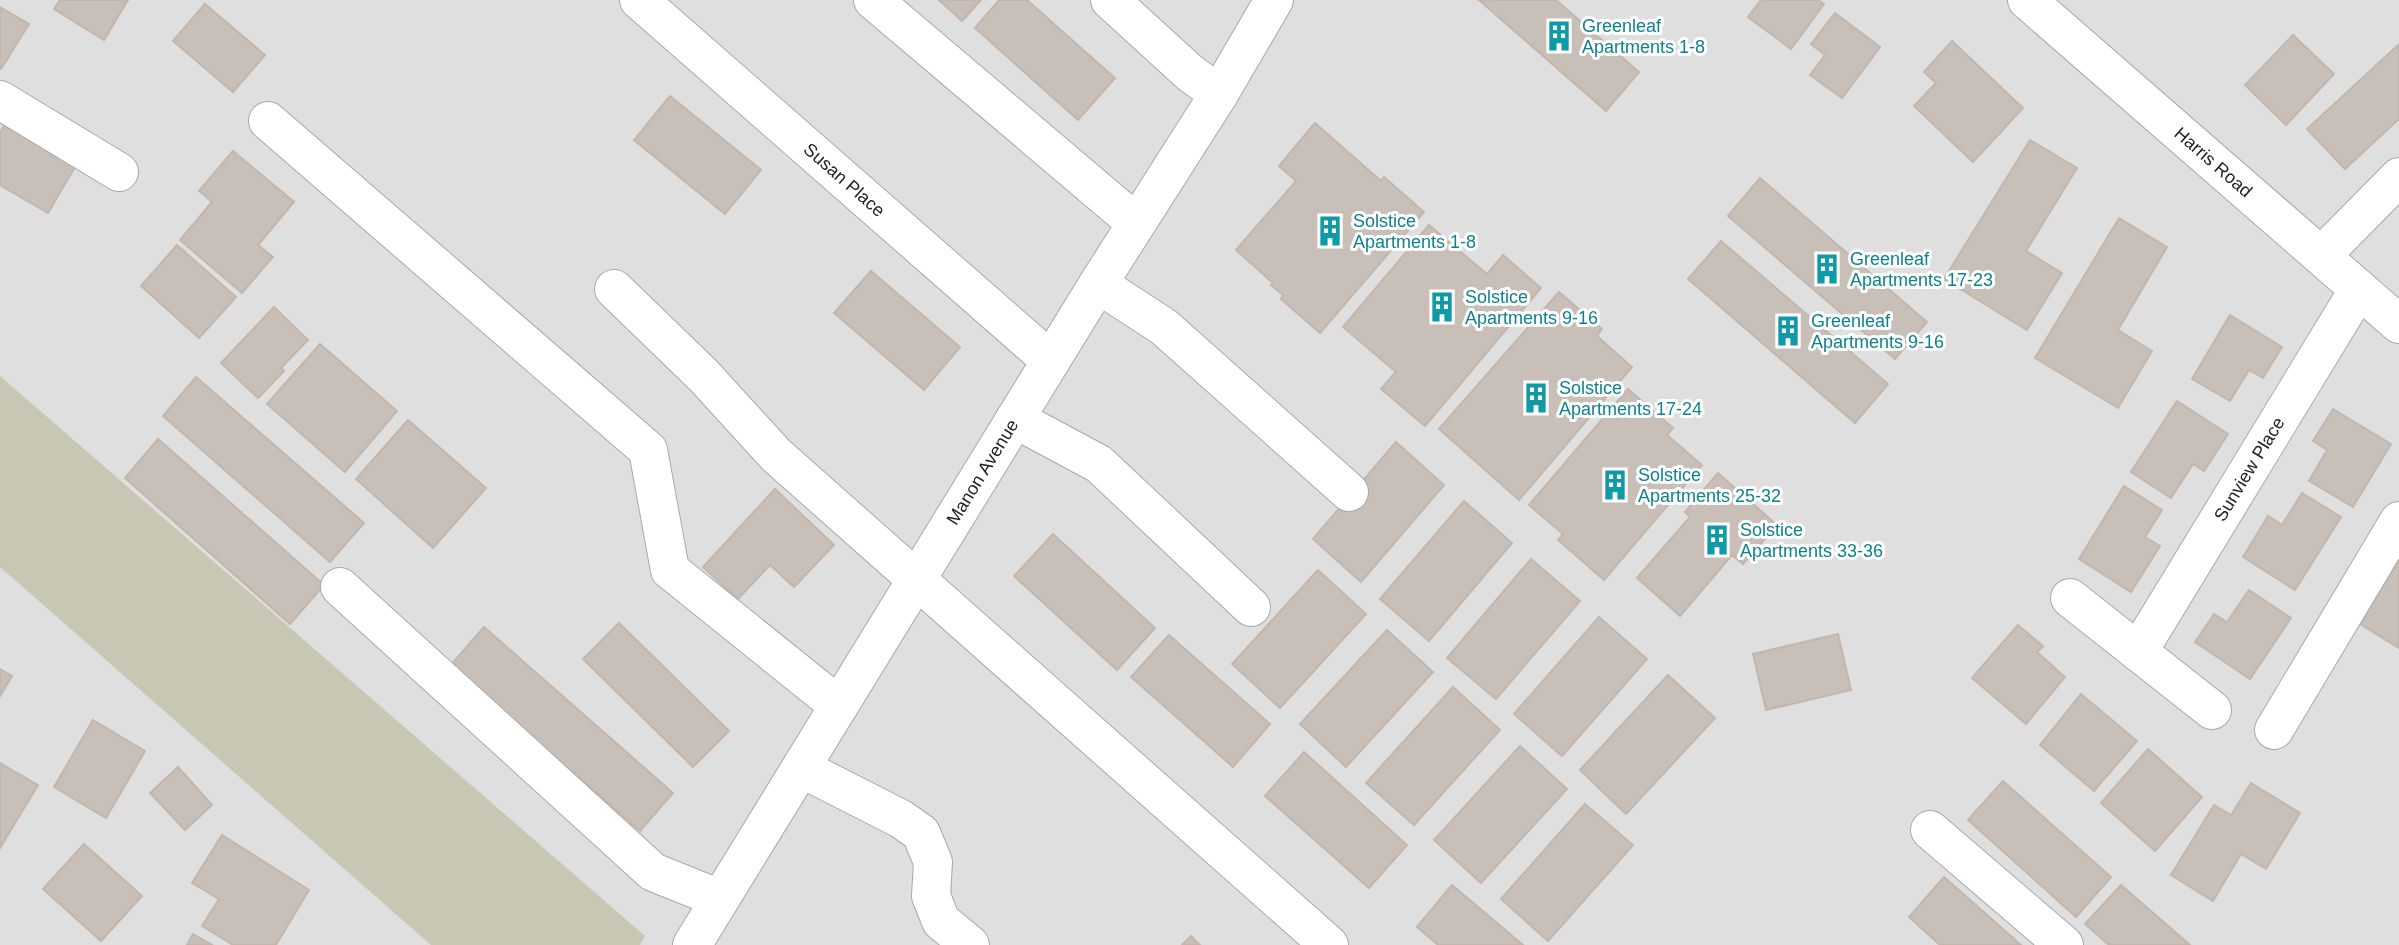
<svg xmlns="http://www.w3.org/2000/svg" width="2399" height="945" font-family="Helvetica,sans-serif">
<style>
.residential{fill:#e0dfdf}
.construction{fill:#c7c7b4}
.building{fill:#c7bfb8;stroke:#c4b6ab;stroke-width:2}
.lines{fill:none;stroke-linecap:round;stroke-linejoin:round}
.minor-casing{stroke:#a9a9a9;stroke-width:40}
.minor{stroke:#fff;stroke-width:38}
.labels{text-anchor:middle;stroke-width:6;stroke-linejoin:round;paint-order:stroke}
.culture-label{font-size:18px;fill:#0d838f;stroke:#fff;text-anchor:start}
.street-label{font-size:18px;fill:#222;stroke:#fff}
</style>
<rect width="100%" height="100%" fill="#f2efe9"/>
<!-- residential -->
<rect class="residential" x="0" y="0" width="2399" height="945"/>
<!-- construction -->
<path class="construction" d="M0 376 645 936 640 945H431L0 567Z"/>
<!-- building -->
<g class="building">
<path d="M60 0H128L104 40 54 9Z"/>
<path d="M939 0H981L962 21Z"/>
<path d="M999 0H1027L1115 78 1078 120 975 28Z"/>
<path d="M1479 0H1556L1639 72 1606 111Z"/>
<path d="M1761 0H1818L1824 4 1791 49 1748 17Z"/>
<path d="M205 4 265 55 233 92 173 41Z"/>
<path d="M0 7 29 24 1 69H0Z"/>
<path d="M1835 13 1880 47 1842 98 1810 75 1825 55 1811 44Z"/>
<path d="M2293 35 2334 74 2286 125 2245 85Z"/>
<path d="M1952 41 2023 108 1973 162 1914 106 1936 83 1924 72Z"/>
<path d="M2399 44V119L2345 169 2307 129Z"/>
<path d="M670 96 761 170 725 214 634 140Z"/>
<path d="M1315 123 1381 181 1384 177 1424 212 1320 333 1281 299 1283 295 1271 285 1273 283 1236 250 1296 181 1279 166Z"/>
<path d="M4 125 75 167 48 213 0 185V133Z"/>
<path d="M2030 140 2077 168 2026 251 2062 273 2027 330 1944 279Z"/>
<path d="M233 151 294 202 258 245 273 257 242 293 180 240 212 202 199 191Z"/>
<path d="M1760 178 1927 322 1895 359 1728 216Z"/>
<path d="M2119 218 2167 247 2118 330 2152 351 2118 408 2035 358Z"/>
<path d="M1429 225 1487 274 1503 255 1541 288 1425 426 1381 389 1396 372 1343 327Z"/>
<path d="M1721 241 1888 384 1855 423 1688 279Z"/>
<path d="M177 245 236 297 199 338 141 286Z"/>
<path d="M871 271 960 347 924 390 834 313Z"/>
<path d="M1559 292 1602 329 1597 336 1632 367 1519 500 1439 429Z"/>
<path d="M274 307 308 340 281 368 284 371 258 398 221 363Z"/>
<path d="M2230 315 2282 347 2263 378 2249 370 2230 401 2192 379Z"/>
<path d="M320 344 397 411 345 472 267 404Z"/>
<path d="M196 377 364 523 330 562 163 416Z"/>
<path d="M1628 389 1673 428 1667 435 1702 465 1604 580 1558 540 1563 534 1529 505Z"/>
<path d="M2177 401 2228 434 2204 471 2193 464 2171 498 2131 472Z"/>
<path d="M2333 409 2391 444 2353 507 2309 481 2327 450 2313 441Z"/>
<path d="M408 420 486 488 433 548 356 479Z"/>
<path d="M158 439 324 585 290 624 125 478Z"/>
<path d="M1396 442 1444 485 1361 582 1313 539Z"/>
<path d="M1718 473 1777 525 1743 564 1732 555 1680 616 1637 578 1690 517 1685 512Z"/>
<path d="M2124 486 2162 510 2145 537 2160 546 2131 592 2079 559Z"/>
<path d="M775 489 834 545 794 587 770 565 738 599 703 567Z"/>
<path d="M2302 493 2341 517 2295 590 2243 557 2268 516 2282 525Z"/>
<path d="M1464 501 1512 543 1429 641 1380 599Z"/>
<path d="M1053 534 1155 628 1117 670 1014 576Z"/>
<path d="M1531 559 1580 601 1496 699 1447 658Z"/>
<path d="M2398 560 2399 561V648L2360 624Z"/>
<path d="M1318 570 1366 614 1280 708 1232 664Z"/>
<path d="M2249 590 2291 618 2250 679 2195 642 2214 614 2227 622Z"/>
<path d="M1599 617 1647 659 1562 756 1514 714Z"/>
<path d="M619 623 729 731 693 767 583 659Z"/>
<path d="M2018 625 2043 646 2037 652 2065 677 2026 724 1972 678Z"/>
<path d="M484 627 673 793 640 831 450 666Z"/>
<path d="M1387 630 1433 672 1346 767 1300 724Z"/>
<path d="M1838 634 1851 690 1766 710 1753 654Z"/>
<path d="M1169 635 1270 724 1233 767 1131 677Z"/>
<path d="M0 669 12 676 0 696Z"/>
<path d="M1668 675 1715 718 1626 814 1580 770Z"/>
<path d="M1453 687 1500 730 1414 825 1366 783Z"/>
<path d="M2081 694 2137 741 2094 791 2040 745Z"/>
<path d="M93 720 145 751 106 818 54 787Z"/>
<path d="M1520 746 1567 789 1481 883 1434 840Z"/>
<path d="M2148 749 2202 797 2155 851 2101 803Z"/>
<path d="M1304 752 1407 845 1369 888 1265 796Z"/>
<path d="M0 763 38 785 0 848Z"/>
<path d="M178 767 212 805 185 830 150 793Z"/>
<path d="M2003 781 2111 877 2076 917 1968 820Z"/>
<path d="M2251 783 2300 813 2266 869 2241 854 2213 901 2171 875 2214 805 2231 815Z"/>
<path d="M1585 804 1633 845 1548 941 1501 899Z"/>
<path d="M222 835 309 890 276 945H233L202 926 219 899 192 883Z"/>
<path d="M84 844 142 896 101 941 43 889Z"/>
<path d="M1944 877 2021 945H1940L1909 917Z"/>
<path d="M1452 885 1523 945H1438L1417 927Z"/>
<path d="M2121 885 2190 945H2109L2085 924Z"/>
<path d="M193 934 212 945H187Z"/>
<path d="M1191 936 1200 945H1182Z"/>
</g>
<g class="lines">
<!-- minor casing -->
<g class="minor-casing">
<g id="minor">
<path id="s1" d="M639 0 1051 361"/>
<path d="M873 0 1136 223"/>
<path d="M1110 0 1190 73 1219 94"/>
<path id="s2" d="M2027 0 2399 324"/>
<path d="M0 100 119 172"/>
<path d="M268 121 648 450 670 570 839 706"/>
<path d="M2321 256 2399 177"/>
<path d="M1098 284 1164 327 1349 492"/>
<path d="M614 289 704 376 776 455 1329 945"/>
<path d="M1015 419 1099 464 1251 607"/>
<path d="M340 587 653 872 720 899"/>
<path d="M2070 598 2212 710"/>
<path id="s3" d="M2138 652 2359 289"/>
<path d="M2274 730 2399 521"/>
<path d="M801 768 901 819 921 833 933 862 931 896 941 921 970 945"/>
<path d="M1930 830 2064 945"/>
<path id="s4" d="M692 945 1098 284 1219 94 1274 0"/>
</g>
</g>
<!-- minor -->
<use href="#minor" class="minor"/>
</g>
<!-- icons -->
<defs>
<g id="building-bare" transform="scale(2.415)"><path d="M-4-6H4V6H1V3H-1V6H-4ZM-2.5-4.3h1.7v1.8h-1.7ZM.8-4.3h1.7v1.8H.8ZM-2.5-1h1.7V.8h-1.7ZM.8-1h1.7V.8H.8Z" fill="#0f9aa8" stroke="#fff" stroke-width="2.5" paint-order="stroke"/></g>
</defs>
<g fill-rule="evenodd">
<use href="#building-bare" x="1559" y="36"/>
<use href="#building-bare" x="1330" y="231"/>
<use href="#building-bare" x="1827" y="269"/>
<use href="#building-bare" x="1442" y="307"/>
<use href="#building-bare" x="1788" y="331"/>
<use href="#building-bare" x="1536" y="398"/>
<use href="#building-bare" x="1615" y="485"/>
<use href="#building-bare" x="1717" y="540"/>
</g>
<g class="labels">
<!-- culture labels -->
<g class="culture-label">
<text x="1582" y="32">Greenleaf<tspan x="1582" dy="21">Apartments 1-8</tspan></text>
<text x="1353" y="227">Solstice<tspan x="1353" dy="21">Apartments 1-8</tspan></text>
<text x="1850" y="265">Greenleaf<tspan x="1850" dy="21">Apartments 17-23</tspan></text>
<text x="1465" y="303">Solstice<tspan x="1465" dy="21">Apartments 9-16</tspan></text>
<text x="1811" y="327">Greenleaf<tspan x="1811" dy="21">Apartments 9-16</tspan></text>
<text x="1559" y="394">Solstice<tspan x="1559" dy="21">Apartments 17-24</tspan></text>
<text x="1638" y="481">Solstice<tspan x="1638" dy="21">Apartments 25-32</tspan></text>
<text x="1740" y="536">Solstice<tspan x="1740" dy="21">Apartments 33-36</tspan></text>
</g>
<!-- street labels -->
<g class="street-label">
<text dy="6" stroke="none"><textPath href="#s2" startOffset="247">Harris Road</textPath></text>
<text dy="6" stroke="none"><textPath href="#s1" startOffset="273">Susan Place</textPath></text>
<text dy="6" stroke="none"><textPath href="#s3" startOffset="214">Sunview Place</textPath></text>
<text dy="6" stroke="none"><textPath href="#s4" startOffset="555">Manon Avenue</textPath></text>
</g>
</g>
</svg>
